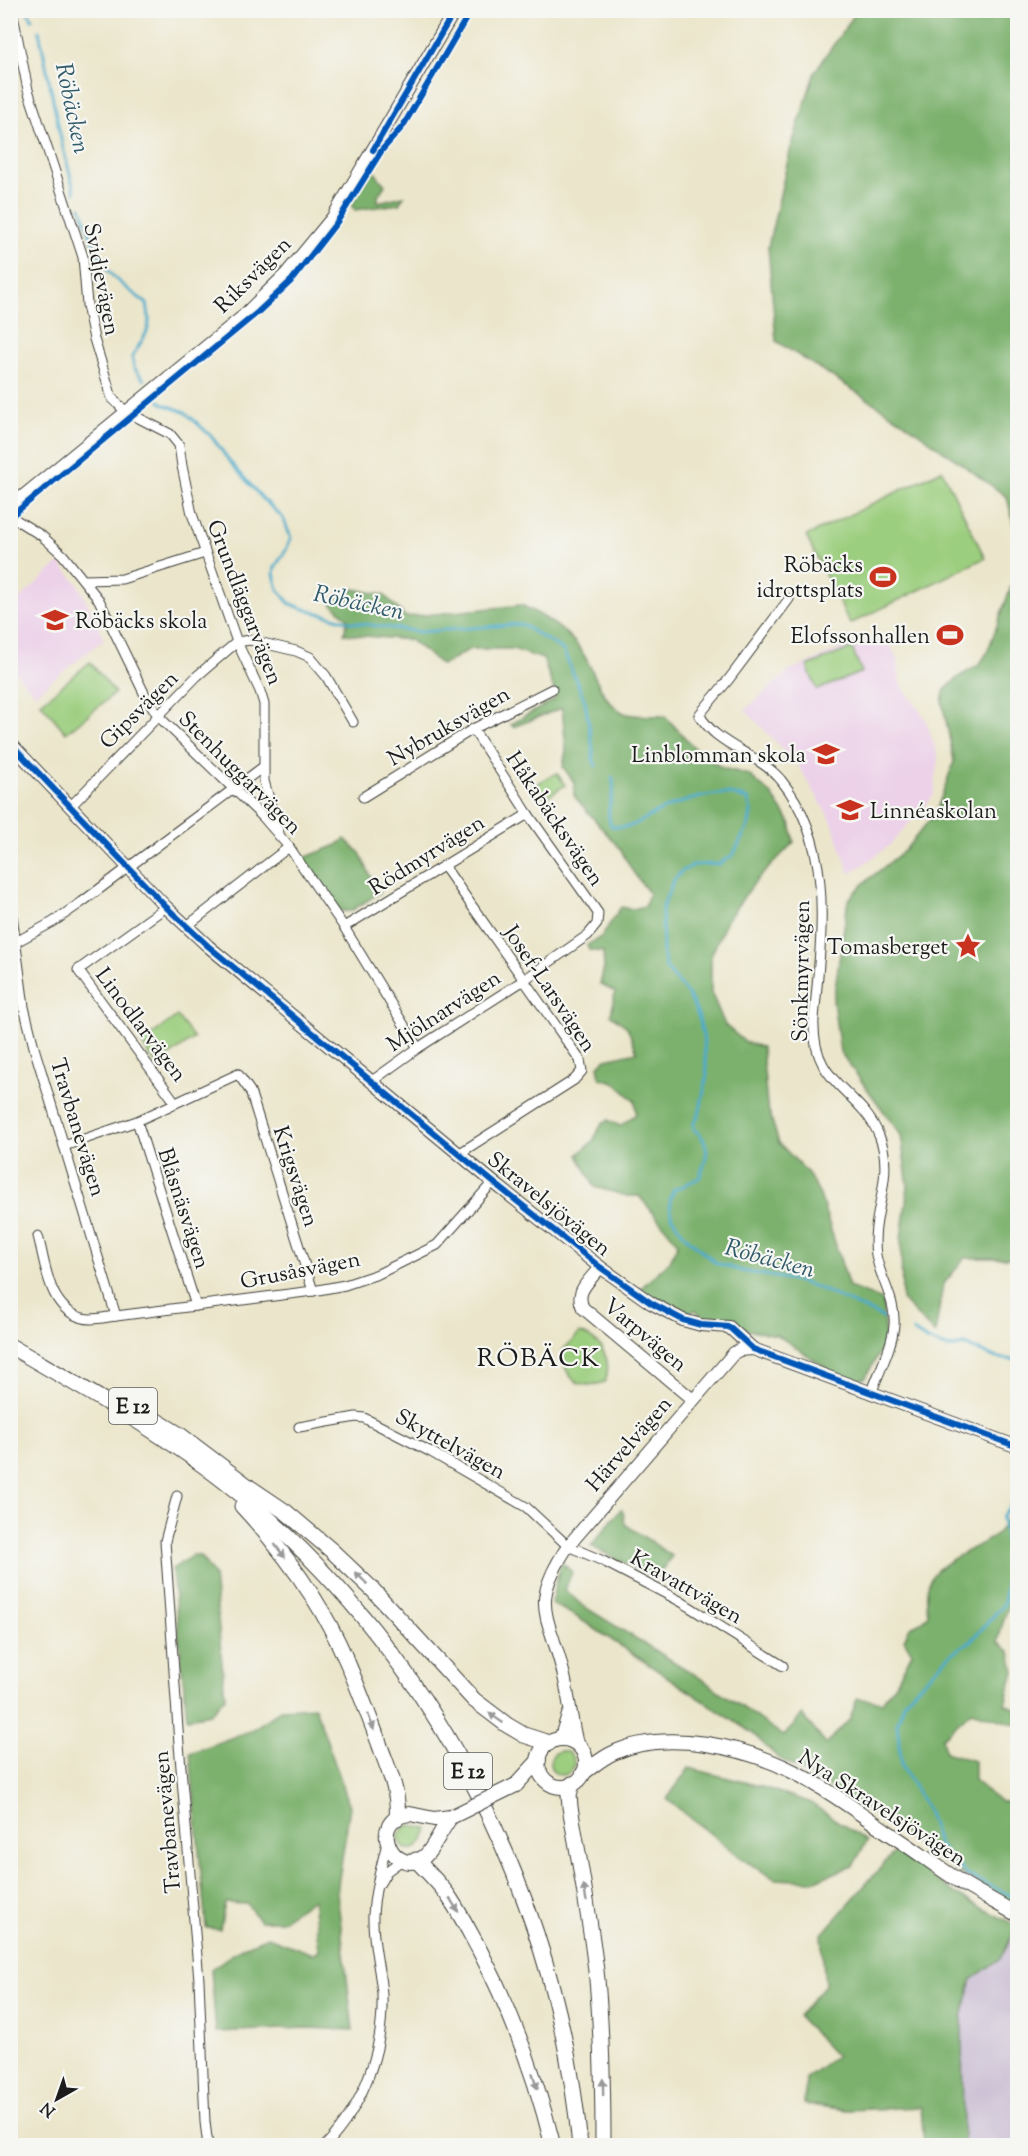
<svg xmlns="http://www.w3.org/2000/svg" width="1028" height="2156" font-family="'Sorts Mill Goudy',serif">
<style>
.built{fill:#ecd1e9}
.industrial{fill:#cbbfd4}
.green{fill:#9bce7e;stroke:#5c754d;stroke-width:1.5}
.forest{fill:#7cb16d;stroke:#4c6644;stroke-width:1.5}
.lines{fill:none;stroke-linecap:round;stroke-linejoin:round}
.stream{stroke:#4cabcb;stroke-width:3}
.minor-casing{stroke:#3b3a36;stroke-width:11}
.tertiary-casing{stroke:#3b3a36;stroke-width:14}
.secondary-casing{stroke:#3b3a36;stroke-width:16}
.trunk-casing{stroke:#3b3a36;stroke-width:17}
.minor{stroke:#fff;stroke-width:9}
.tertiary{stroke:#fff;stroke-width:12}
.secondary{stroke:#fff;stroke-width:14}
.trunk{stroke:#fff;stroke-width:15}
.secondary-bridge-casing{stroke:#3b3a36;stroke-width:16;stroke-linecap:butt}
.secondary-bridge{stroke:#fff;stroke-width:14}
.cycleway-casing{stroke:#f6f6f2;stroke-width:10}
.cycleway{stroke:#0057b8;stroke-width:6}
.oneway{fill:#999}
.labels{text-anchor:middle;stroke-width:4.5;stroke-linejoin:round;paint-order:stroke}
.shield{fill:#f6f6f2;stroke:#5d5d5c;stroke-width:1.5}
.shield-label{font-size:21px;font-weight:bold;fill:#1c1c1c}
.street-label{font-size:22px;fill:#1c1c1c;stroke:#f6f6f2}
.poi-label{font-size:22px;fill:#1c1c1c;stroke:#f6f6f2;text-anchor:end}
.water-label{font-size:24px;font-style:italic;fill:#325c6b;stroke:#f6f6f2}
.quarter-label{font-size:26px;letter-spacing:1.5px;fill:#1c1c1c;stroke:#f6f6f2}
</style>
<rect width="100%" height="100%" fill="#f6f6f2"/>
<filter id="ink" filterUnits="userSpaceOnUse"><feTurbulence type="fractalNoise" baseFrequency=".0167" numOctaves="2"/><feDisplacementMap in="SourceGraphic" scale="12" xChannelSelector="R" yChannelSelector="G"/><feConvolveMatrix kernelMatrix="1 2 1 2 8 2 1 2 1" color-interpolation-filters="sRGB"/></filter>
<filter id="wash" filterUnits="userSpaceOnUse"><feTurbulence type="fractalNoise" baseFrequency=".008" numOctaves="4" result="noise"/><feDisplacementMap in="SourceGraphic" scale="24" xChannelSelector="R" yChannelSelector="G"/><feGaussianBlur stdDeviation="1.35" result="paint"/><feColorMatrix in="noise" values="0 0 0 0 0 0 0 0 0 0 0 0 0 0 0 0 0 1.4 0 .05"/><feComposite in="paint" operator="in"/></filter>
<g filter="url(#wash)">
<rect width="100%" height="100%" fill="#ebe6cb"/>
<!-- built -->
<g class="built">
<path d="M59 563 78 584 104 639 35 694 11 668 15 637V603Z"/>
<path d="M886 637 898 660 900 683 925 718 938 756 934 795 889 846 850 874 831 820 798 765 745 710 789 671 856 642Z"/>
</g>
<!-- industrial -->
<path class="industrial" d="M1017 1926V2145H963L962 2017 972 1979 1000 1959Z"/>
<!-- green -->
<g class="green">
<path d="M942 470 985 558 850 624 806 536Z"/>
<path d="M852 648 862 672 817 690 807 666Z"/>
<path d="M90 662 115 693 66 733 41 703Z"/>
<path d="M557 773 565 785 547 797 537 794 534 785Z"/>
<path d="M177 1016 194 1038 157 1065 141 1043Z"/>
<path d="M580 1333C602 1340 613 1360 605 1382 578 1391 563 1378 563 1350Z"/>
<circle cx="562" cy="1763" r="12"/>
<path d="M410 1825 428 1829C423 1841 419 1853 404 1848L398 1838 403 1828Z"/>
</g>
<!-- forest -->
<g class="forest">
<path d="M857 11H1017V538L1007 497 902 421 776 341 768 247 790 151 815 71Z"/>
<path d="M372 169 385 185 378 196V202L404 196 399 204 355 210 351 205Z"/>
<path d="M1017 570V1258H965L943 1285 935 1334 902 1300 901 1239 908 1187 901 1135 840 1052 833 1001 848 900 864 883 905 850 936 812 954 761 942 701 945 690 958 677 979 665 987 653Z"/>
<path d="M354 589 384 595 406 617 521 605C542 615 566 629 580 649 595 669 599 700 624 713 631 717 655 715 665 716L701 755 723 768 749 775 772 795 790 822 794 842 755 882 727 920 711 956V992L725 1025 745 1042 762 1047 767 1105 779 1143 807 1172 820 1195 849 1287 883 1300 885 1343 865 1378 856 1380 837 1375 777 1335 742 1329 731 1323 705 1320 696 1310 683 1315 655 1302 640 1289 670 1261 678 1243 639 1196H627L595 1187 578 1155 593 1141 602 1123 608 1120 620 1126 636 1114 635 1101 614 1082 600 1078 598 1066 606 1059 637 1052 627 1027 611 1015 615 992 600 984 604 968 603 952 589 950 587 945 601 937 621 907 633 909 645 906 649 893 633 872 620 849 574 796V782L563 767 566 750 562 708 513 727 511 724 554 700 556 696 543 659 513 649H470L442 665 410 640 344 634 348 619 330 602Z"/>
<path d="M345 839 360 853 371 877 378 883 381 892 351 911H342L332 902 325 887 301 859 337 845Z"/>
<path d="M1017 1500 1018 1547 1015 1552 1017 1554V1593C1006 1606 1002 1625 998 1642L1010 1652 1014 1671 1005 1704 1017 1709V1725L971 1711 942 1738 945 1752 974 1761V1780L1000 1802 1017 1801V1810L1011 1839 1017 1850V1907L964 1876 865 1808 777 1757 752 1733 577 1617 551 1603 561 1562 572 1572 565 1590 583 1606 697 1676 784 1736 802 1715 826 1744 850 1719 857 1698 882 1702 897 1681 912 1653 904 1640 910 1627 921 1622 928 1615C927 1604 925 1592 929 1582 934 1562 982 1547 997 1533 1006 1525 1012 1510 1017 1500Z"/>
<path d="M621 1509 623 1512 625 1524 672 1556 655 1579 591 1546Z"/>
<path d="M193 1555 200 1556 214 1575 225 1697 210 1714 187 1718 172 1569Z"/>
<path d="M315 1707 350 1806 337 1892 353 2030 307 2028 216 2032 211 1969 243 1947 268 1937 313 1954 319 1951 313 1899 281 1921H260L247 1904 225 1903 220 1929 206 1928 190 1753 252 1730 281 1709Z"/>
<path d="M689 1768 756 1785 809 1802 867 1841 853 1866 813 1881 775 1879 742 1859 667 1799Z"/>
<path d="M896 1850 959 1896 1017 1926 1000 1959 972 1979 962 2017 963 2145H924L921 2107 847 2110 804 2104 806 2078 836 2056 798 2016 825 1985 821 1935Z"/>
</g>
<g class="lines">
<!-- stream -->
<g class="stream">
<path d="M27 10 32 19"/>
<path d="M39 31 62 144 75 193"/>
<path d="M81 207C88 228 95 251 107 269 117 283 134 293 147 304 153 332 145 334 132 357L134 368 144 380"/>
<path d="M159 400 163 404 185 412 211 436 231 463 263 499 283 518 291 538 286 550 275 567 274 574 278 589 289 603 301 608 350 622 420 632 521 624 563 650 585 701 593 750V759L596 766"/>
<path d="M612 777C618 794 603 805 611 826 635 831 642 818 662 810 679 802 712 792 730 794 736 795 742 798 748 799L751 812 749 824 733 855 719 864 694 865 682 871 673 881 662 909 663 953 666 968 689 996 698 1015 703 1035 707 1075 699 1115 694 1122V1129C713 1145 707 1158 699 1178L674 1190 670 1198 671 1216 685 1236 716 1263 742 1271 793 1280 816 1287 884 1318"/>
<path d="M913 1331 927 1340 949 1348 965 1345 997 1358 1018 1360"/>
<path d="M1018 1495 1002 1517 1009 1560 1004 1604 971 1641 952 1653 905 1700 897 1724 902 1767 926 1807 939 1846 967 1875 1018 1899"/>
</g>
</g>
</g>
<g filter="url(#ink)">
<g class="lines">
<!-- minor casing -->
<g class="minor-casing">
<g id="minor">
<path d="M12 10 28 90 83 257 87 305 94 339 112 398 125 411 170 434 179 445 182 466 192 514 237 642 260 691 264 704V781L280 837"/>
<path d="M10 516 42 536 63 555 99 600 144 693 158 716 263 817 289 847 344 927 418 1048"/>
<path d="M84 580 122 579 205 553"/>
<path d="M789 599 729 679 699 715C704 722 710 730 717 735 737 751 764 760 781 780 836 848 821 938 814 1019 811 1087 861 1088 880 1138 895 1178 870 1215 876 1255 880 1279 896 1299 894 1325 892 1348 879 1371 871 1394"/>
<path d="M363 797 473 729 552 689"/>
<path d="M71 806 197 676 237 642 250 640 296 651 310 657 326 676 353 722"/>
<path d="M444 866 580 1060 582 1071 574 1080 460 1153"/>
<path d="M10 900 24 1007 35 1051 116 1316"/>
<path d="M166 907 78 970 175 1102"/>
<path d="M187 926 289 847"/>
<path d="M344 927 528 814"/>
<path d="M16 942 53 922 82 902 263 767"/>
<path d="M372 1081 418 1048 524 980 588 935 597 924 598 913 528 814 473 729"/>
<path d="M137 1121 196 1306"/>
<path d="M64 1146 137 1121 238 1074 250 1091 313 1291"/>
<path d="M38 1236C46 1265 48 1309 83 1318 92 1321 106 1317 116 1316L313 1291 345 1285 378 1274 437 1245 493 1182"/>
<path d="M299 1427 356 1417 364 1418 431 1452 526 1507 568 1546 603 1561 680 1601 783 1666"/>
<path d="M177 1496 165 1541 179 1744 199 1980 205 2122 208 2146"/>
<path d="M380 1883 387 1871 402 1860"/>
<path d="M325 2146C364 2106 384 2049 382 1994 380 1968 372 1942 373 1916 374 1892 381 1867 387 1843"/>
</g>
</g>
<!-- tertiary casing -->
<g class="tertiary-casing">
<g id="tertiary">
<path d="M10 507 240 319 286 274 333 217 455 10"/>
<path d="M10 743 166 907 208 946 493 1182 600 1267 651 1303 683 1320 701 1325 729 1327 753 1349 1018 1447"/>
<path d="M600 1267C590 1281 574 1291 583 1308L693 1400"/>
<path d="M560 1739 568 1715"/>
<path d="M577 1744C571 1720 569 1696 563 1672 548 1612 529 1605 568 1546L734 1353 739 1350 753 1349"/>
</g>
</g>
<!-- secondary casing -->
<g class="secondary-casing">
<g id="secondary">
<circle cx="562" cy="1763" r="24"/>
<path d="M583 1773C593 1766 602 1758 613 1753 666 1728 745 1747 794 1772 827 1788 856 1811 886 1831 912 1848 936 1866 962 1883 980 1894 999 1904 1018 1915"/>
<path d="M516 1785 539 1760"/>
<path d="M410 1814 434 1819 451 1817C442 1828 433 1849 425 1856 394 1881 365 1818 410 1814Z"/>
</g>
</g>
<!-- trunk casing -->
<g class="trunk-casing">
<g id="trunk">
<path d="M10 1346C93 1394 179 1441 252 1504 440 1665 557 1900 580 2146"/>
<path d="M137 1409 180 1435 249 1487 286 1512 331 1550 372 1589 474 1700 507 1725 524 1735 549 1743"/>
<path d="M242 1506C268 1534 292 1564 313 1597 342 1642 360 1693 379 1743 387 1767 400 1792 397 1818"/>
<path d="M572 1784 569 1795 570 1807C580 1865 591 1922 597 1980 602 2035 603 2090 603 2146"/>
<path d="M416 1860C427 1871 438 1882 447 1894 459 1911 469 1931 479 1949 512 2012 536 2077 553 2146"/>
</g>
</g>
<!-- minor -->
<use href="#minor" class="minor"/>
<!-- tertiary -->
<use href="#tertiary" class="tertiary"/>
<!-- secondary -->
<use href="#secondary" class="secondary"/>
<!-- trunk -->
<use href="#trunk" class="trunk"/>
<!-- secondary-bridge casing -->
<g class="secondary-bridge-casing">
<path id="secondary-bridge" d="M451 1817 516 1785"/>
</g>
<!-- secondary-bridge -->
<use href="#secondary-bridge" class="secondary-bridge"/>
<!-- cycleway casing -->
<g class="cycleway-casing">
<g id="cycleway">
<path d="M373 150 455 10"/>
<path d="M10 517 258 312 291 281 337 222 382 150 403 126 471 10"/>
<path d="M10 743 166 907 208 946 493 1182 600 1267 651 1303 683 1320 701 1325 729 1327 753 1349 1018 1447"/>
</g>
</g>
<!-- cycleway -->
<use href="#cycleway" class="cycleway"/>
</g>
<!-- one-way arrows -->
<defs><path id="oneway-solid" d="M-6-.8H1V-3.2L6.5 0L1 3.2V.8H-6Z" transform="scale(1.5)"/></defs>
<g class="oneway">
<use href="#oneway-solid" transform="translate(280 1551) rotate(52)"/>
<use href="#oneway-solid" transform="translate(361 1578) rotate(-136)"/>
<use href="#oneway-solid" transform="translate(496 1718) rotate(-145)"/>
<use href="#oneway-solid" transform="translate(371 1722) rotate(70)"/>
<use href="#oneway-solid" transform="translate(585 1893) rotate(-100)"/>
<use href="#oneway-solid" transform="translate(454 1905) rotate(58)"/>
<use href="#oneway-solid" transform="translate(535 2081) rotate(72)"/>
<use href="#oneway-solid" transform="translate(603 2087) rotate(-91)"/>
</g>
</g>
<!-- icons -->
<defs>
<g id="stadium-bare" transform="scale(2.07)"><path d="M0-5a6.5 5 0 1 0 0 10a6.5 5 0 1 0 0-10ZM-3.5-1.8h7v3.6h-7Z" fill="#c8321e" stroke="#f6f6f2" stroke-width="2.5" paint-order="stroke"/></g>
<g id="school-bare" transform="scale(2.07)"><path d="M0-5L7-2L0 1L-7-2ZM-4 1L0 2.5L4 1V4Q0 6-4 4Z" fill="#c8321e" stroke="#f6f6f2" stroke-width="2.5" paint-order="stroke"/></g>
<g id="sight-bare" transform="scale(2.07)"><path d="M0-6L1.8-2.2L6-1.7L2.9 1.2L3.7 5.4L0 3.3L-3.7 5.4L-2.9 1.2L-6-1.7L-1.8-2.2Z" fill="#c8321e" stroke="#f6f6f2" stroke-width="2.5" paint-order="stroke"/></g>
</defs>
<g fill-rule="evenodd">
<use href="#stadium-bare" x="883" y="577"/>
<use href="#school-bare" x="55" y="620"/>
<use href="#stadium-bare" x="950" y="635"/>
<use href="#school-bare" x="826" y="754"/>
<use href="#school-bare" x="850" y="810"/>
<use href="#sight-bare" x="968" y="946"/>
</g>
<g class="labels">
<!-- shield labels -->
<g class="shield">
<rect x="109" y="1388" width="48" height="36" rx="4.5"/>
<rect x="444" y="1753" width="48" height="36" rx="4.5"/>
</g>
<g class="shield-label">
<text x="133" y="1413">E 12</text>
<text x="468" y="1778">E 12</text>
</g>
<!-- street labels -->
<g class="street-label">
<text transform="translate(252 274) rotate(-45)" y="8">Riksvägen</text>
<text transform="translate(103 279) rotate(79)" y="8">Svidjevägen</text>
<text transform="translate(246 602) rotate(69)" y="8">Grundläggarvägen</text>
<text transform="translate(138 709) rotate(-45)" y="8">Gipsvägen</text>
<text transform="translate(448 725) rotate(-30)" y="8">Nybruksvägen</text>
<text transform="translate(241 772) rotate(45)" y="8">Stenhuggarvägen</text>
<text transform="translate(556 818) rotate(56)" y="8">Håkabäcksvägen</text>
<text transform="translate(426 854) rotate(-32)" y="8">Rödmyrvägen</text>
<text transform="translate(800 971) rotate(-89)" y="8">Sönkmyrvägen</text>
<text transform="translate(551 988) rotate(56)" y="8">Josef-Larsvägen</text>
<text transform="translate(443 1010) rotate(-33)" y="8">Mjölnarvägen</text>
<text transform="translate(142 1024) rotate(53)" y="8">Linodlarvägen</text>
<text transform="translate(79 1127) rotate(73)" y="8">Travbanevägen</text>
<text transform="translate(297 1176) rotate(72)" y="8">Krigsvägen</text>
<text transform="translate(550 1203) rotate(39)" y="8">Skravelsjövägen</text>
<text transform="translate(185 1208) rotate(72)" y="8">Blåsnäsvägen</text>
<text transform="translate(300 1269) rotate(-11)" y="8">Grusåsvägen</text>
<text transform="translate(646 1334) rotate(40)" y="8">Varpvägen</text>
<text transform="translate(451 1443) rotate(29)" y="8">Skyttelvägen</text>
<text transform="translate(628 1443) rotate(-49)" y="8">Härvelvägen</text>
<text transform="translate(687 1586) rotate(30)" y="8">Kravattvägen</text>
<text transform="translate(883 1807) rotate(33)" y="8">Nya Skravelsjövägen</text>
<text transform="translate(166 1822) rotate(-95)" y="8">Travbanevägen</text>
</g>
<!-- poi labels -->
<g class="poi-label">
<text x="863" y="572">Röbäcks<tspan x="863" dy="25">idrottsplats</tspan></text>
<text x="75" y="628" text-anchor="start">Röbäcks skola</text>
<text x="930" y="643">Elofssonhallen</text>
<text x="806" y="762">Linblomman skola</text>
<text x="870" y="818" text-anchor="start">Linnéaskolan</text>
<text x="948" y="954">Tomasberget</text>
</g>
<!-- water labels -->
<g class="water-label">
<text transform="translate(73 108) rotate(78)" y="8">Röbäcken</text>
<text transform="translate(359 602) rotate(12)" y="8">Röbäcken</text>
<text transform="translate(770 1258) rotate(15)" y="8">Röbäcken</text>
</g>
<!-- quarter labels -->
<g class="quarter-label">
<text x="539" y="1366">RÖBÄCK</text>
</g>
</g>
<!-- margin -->
<rect width="1028" height="2156" fill="none" stroke="#f6f6f2" stroke-width="36"/>
<!-- north arrow -->
<g transform="translate(57 2099) rotate(220)" stroke="#f6f6f2" stroke-width="4.5" paint-order="stroke">
<path d="M0-4.5L10 22L0 15L-10 22Z" fill="#1c1c1c"/>
<text y="-9" font-size="16" font-weight="bold" text-anchor="middle" fill="#1c1c1c">N</text>
</g>
</svg>
